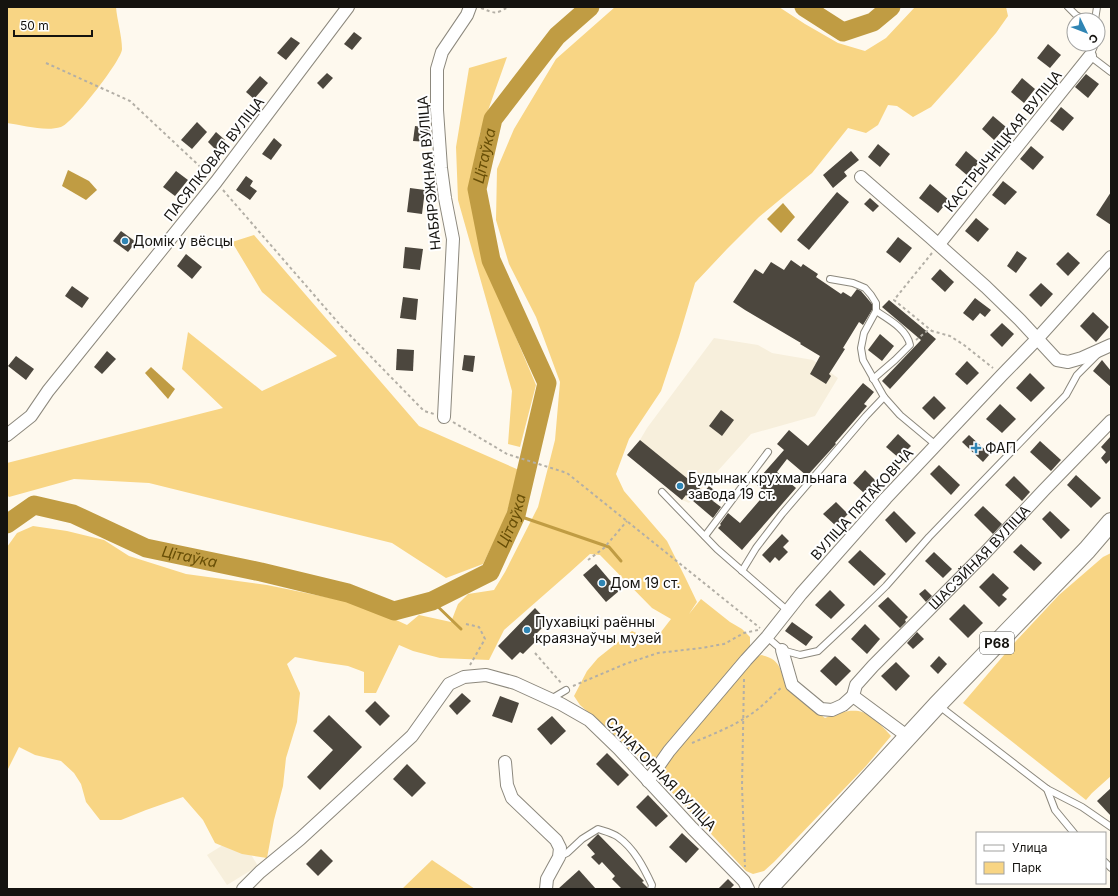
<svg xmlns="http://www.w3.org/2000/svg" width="1118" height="896" font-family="Inter,sans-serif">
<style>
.built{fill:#f7efdc}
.green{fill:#f8d584}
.water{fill:#c09c43}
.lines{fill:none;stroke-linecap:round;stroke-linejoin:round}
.stream{stroke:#c09c43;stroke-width:3}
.river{stroke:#c09c43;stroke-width:19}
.building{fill:#4c473e}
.lane-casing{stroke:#8c887d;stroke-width:8}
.street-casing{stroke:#8c887d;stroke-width:14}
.primary-casing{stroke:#8c887d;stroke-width:20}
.path{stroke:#b3afa6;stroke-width:2;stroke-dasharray:3 3;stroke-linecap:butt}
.lane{stroke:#fff;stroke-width:6}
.street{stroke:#fff;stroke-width:12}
.primary{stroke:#fff;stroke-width:18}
.poi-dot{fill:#2f85b4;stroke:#fff;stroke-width:1.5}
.labels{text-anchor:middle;stroke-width:4;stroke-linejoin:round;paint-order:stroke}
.shield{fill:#fff;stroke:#5b5a57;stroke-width:1}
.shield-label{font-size:13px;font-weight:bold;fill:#15130f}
.street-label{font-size:14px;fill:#15130f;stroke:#fff}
.poi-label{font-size:14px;fill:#15130f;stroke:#fff;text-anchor:start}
.water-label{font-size:15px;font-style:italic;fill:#674e06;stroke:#fff}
</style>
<rect width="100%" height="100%" fill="#fef9ee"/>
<!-- built -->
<g class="built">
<path d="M714 338 758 345 772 353 813 360 838 378 815 416 751 434 689 503 682 500 640 440 647 428Z"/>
<path d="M239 835 258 866 227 885 207 855Z"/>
</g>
<!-- green -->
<g class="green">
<path d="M7 7H116C117 20 122 36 122 49 122 60 72 124 61 127 45 132 23 125 7 123Z"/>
<path d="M615 7H779L805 24 838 43 865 51 886 38 915 7H1006L1008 16 996 33 958 77 931 107 913 117 897 106 888 105 878 125 866 133 848 128 812 173 759 217 727 249 695 283 679 337 661 391 629 439 616 474 624 491 667 541 685 577 697 602 689 614 701 599 730 622 742 629 750 637V647L657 757 644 759 633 753 623 743 580 705 574 696 587 671 598 658 632 631 654 641 671 619 652 608 600 555 590 554 569 573 504 630 489 660 440 658 413 651 399 645 376 693H364V672L348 666 321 662 295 657 287 664 300 693 297 722 286 758 283 786 274 820 267 858 242 854 215 843 203 820 183 797 146 810 121 820H100L86 802 81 784 74 773 61 761 35 755 19 747 7 771V547L17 533 33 526 67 531 104 540 129 556 186 574 267 585 355 603 381 613 407 625 419 615 451 622 458 604 468 594 494 590 505 572 538 507 555 440 560 382 536 317 509 264 496 220 497 169 514 129 556 59Z"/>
<path d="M507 57 480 133 469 191 485 264 536 385 520 447 508 444 512 391 458 200 456 147 469 68Z"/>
<path d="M254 235 419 426 519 470 505 519 483 564 446 578 392 543 149 483 74 479 9 497 7 495V463L223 408 182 369 188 332 262 391 337 356 262 292 232 242Z"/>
<path d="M1111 553V776L1092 793 1086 800 963 703 1016 641 1059 595 1103 557Z"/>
<path d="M761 655C784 660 778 672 789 687 799 700 812 709 825 718 859 705 867 709 891 736L866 766 774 862 764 871 753 874 746 871 665 785 662 772 668 761 753 659Z"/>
<path d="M432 860 475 889H402Z"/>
</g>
<!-- water -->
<g class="water">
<path d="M68 170 89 181 97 190 86 200 62 186Z"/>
<path d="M783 203 795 217 781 233 767 219Z"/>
<path d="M151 367 175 389 168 399 145 373Z"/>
</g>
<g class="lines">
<!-- stream -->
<g class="stream">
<path d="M516 515 609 547 621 561"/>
<path d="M432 601 461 629"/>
</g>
<!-- river -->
<g class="river">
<path d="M804 7 843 32 873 22 891 7"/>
<path id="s1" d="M7 524 34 505 73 514 146 548 261 572 348 593 394 611 432 601 490 572 516 515 547 383 491 260 477 189 493 119 557 36 590 7"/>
</g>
</g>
<!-- building -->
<g class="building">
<path d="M354 32 362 38 352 50 344 44Z"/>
<path d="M291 37 300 43 286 60 277 53Z"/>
<path d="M1048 44 1061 55 1050 68 1037 58Z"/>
<path d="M327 73 333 78 323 89 317 83Z"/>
<path d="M1086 74 1099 84 1088 98 1075 87Z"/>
<path d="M260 76 268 83 254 99 246 92Z"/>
<path d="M1022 78 1035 89 1024 103 1011 92Z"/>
<path d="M1061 107 1074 118 1063 131 1050 121Z"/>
<path d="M993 116 1006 127 994 140 982 129Z"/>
<path d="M197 122 207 132 192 149 181 140Z"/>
<path d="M415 126 430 128 428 142 413 141Z"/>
<path d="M216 132 225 140 216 150 208 142Z"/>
<path d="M274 138 282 145 271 160 262 154Z"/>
<path d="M878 144 890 154 880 167 868 157Z"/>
<path d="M1031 146 1044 157 1033 170 1020 159Z"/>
<path d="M851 151 859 160 844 172 847 176 833 188 823 175Z"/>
<path d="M966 151 979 162 968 176 955 165Z"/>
<path d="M176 171 188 180 175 196 163 187Z"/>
<path d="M246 176 253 181 250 186 257 191 250 200 236 190Z"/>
<path d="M1003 181 1017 192 1005 205 992 195Z"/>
<path d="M930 184 949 200 938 213 919 198Z"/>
<path d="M410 188 425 190 422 214 407 212Z"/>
<path d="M837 192 849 202 809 250 797 240Z"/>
<path d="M1111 192V225L1096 215Z"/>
<path d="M870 198 879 206 873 212 864 204Z"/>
<path d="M976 218 989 229 978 242 965 231Z"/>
<path d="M121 231 136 242 128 252 113 241Z"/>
<path d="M898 237 912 248 900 263 886 252Z"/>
<path d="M405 247 423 249 420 270 403 268Z"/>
<path d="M1017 251 1027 258 1016 273 1007 266Z"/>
<path d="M1068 252 1080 263 1068 276 1056 264Z"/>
<path d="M186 254 202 267 192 279 177 266Z"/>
<path d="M791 260 801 267 803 264 818 274 816 277 841 294 843 292 851 297 857 289 861 291 867 298 872 304V310L863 325 859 322 843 348 845 349 829 374 831 376 826 384 810 374 820 356 800 344 801 343 745 310 733 302 755 269 763 274 771 262 784 270Z"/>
<path d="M940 269 954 282 945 292 931 279Z"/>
<path d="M1041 283 1053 294 1041 307 1029 295Z"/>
<path d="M72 286 89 298 82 308 65 296Z"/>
<path d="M403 297 418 299 416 320 400 318Z"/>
<path d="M975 298 991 310 985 317 980 313 973 321 963 313Z"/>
<path d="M889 300 936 339 890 389 882 381 921 340 882 307Z"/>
<path d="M1093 312 1109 327 1096 342 1080 326Z"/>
<path d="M1002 323 1014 334 1002 347 990 335Z"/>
<path d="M880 334 894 346 882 361 868 350Z"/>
<path d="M397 349 414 350 413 371 396 370Z"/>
<path d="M107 351 116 359 102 374 94 367Z"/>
<path d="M464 355 475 356 473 372 462 370Z"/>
<path d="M16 356 34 369 26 380 8 366Z"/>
<path d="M1102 360 1111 371V387L1093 371Z"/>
<path d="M967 361 979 373 967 385 955 374Z"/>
<path d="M1030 373 1045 388 1031 402 1016 388Z"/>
<path d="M863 383 874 392 864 404 867 406 835 443 836 444 807 476 787 459 777 472 796 488 742 550 718 528 721 525 720 524 728 513 740 523 766 493 755 483 784 450 777 444 789 430 808 446Z"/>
<path d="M934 396 946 408 934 420 922 408Z"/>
<path d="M1000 404 1016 419 1002 433 986 419Z"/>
<path d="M721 410 734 420 722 436 709 426Z"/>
<path d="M898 434 911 446 899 458 886 447Z"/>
<path d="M969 435 990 454 983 462 962 442Z"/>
<path d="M1111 436V459L1106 464 1101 458 1106 452 1101 447Z"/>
<path d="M640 440 704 492 709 486 719 494 713 501 721 507 713 518 686 495 682 500 627 455Z"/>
<path d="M1040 441 1061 460 1051 471 1030 452Z"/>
<path d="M939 465 960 485 951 495 930 474Z"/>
<path d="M865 470 877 482 865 494 853 483Z"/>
<path d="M1076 475 1101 498 1091 508 1067 485Z"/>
<path d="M1014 476 1030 492 1022 501 1005 485Z"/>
<path d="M836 502 848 514 836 526 823 514Z"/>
<path d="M983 506 1002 524 993 534 974 515Z"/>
<path d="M894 511 916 533 906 543 885 520Z"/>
<path d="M1050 511 1070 530 1061 539 1042 519Z"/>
<path d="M782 534 789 541 783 547 788 552 779 561 775 557 770 563 762 555Z"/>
<path d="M1021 544 1042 563 1034 571 1013 552Z"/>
<path d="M860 550 886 574 874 586 848 562Z"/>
<path d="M934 552 952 569 943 578 925 561Z"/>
<path d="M596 564 619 591 606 602 583 575Z"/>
<path d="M993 573 1009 588 1002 595 1007 599 999 607 979 587Z"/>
<path d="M925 589 932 596 926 602 919 594Z"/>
<path d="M830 590 845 605 831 619 815 605Z"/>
<path d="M888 597 908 617 905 620 906 622 900 628 878 606Z"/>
<path d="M964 604 983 623 968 638 949 619Z"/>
<path d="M535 608 548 622 533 637 537 640 523 654 520 652 512 660 498 646Z"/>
<path d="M792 622 813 637 806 646 785 631Z"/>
<path d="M865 624 880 639 867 654 851 639Z"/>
<path d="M917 632 924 639 913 649 907 643Z"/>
<path d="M835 656 851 671 836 686 820 671Z"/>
<path d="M939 656 947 664 938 674 930 666Z"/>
<path d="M896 662 910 676 896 691 881 676Z"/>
<path d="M462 693 471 701 457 715 449 706Z"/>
<path d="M500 696 519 703 512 723 492 716Z"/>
<path d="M375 701 390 716 380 726 365 711Z"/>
<path d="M329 715 362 747 320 790 307 777 333 750 313 731Z"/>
<path d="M552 716 566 731 551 745 537 729Z"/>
<path d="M607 753 629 775 618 786 596 764Z"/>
<path d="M407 764 426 783 412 797 393 779Z"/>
<path d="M1111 788V816L1097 801Z"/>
<path d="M648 795 668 816 656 827 636 807Z"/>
<path d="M682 833 699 849 686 863 669 847Z"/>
<path d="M598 834 644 881 642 882 647 887V889H622L612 879 615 876 602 862 599 865 591 857 595 854 587 845Z"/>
<path d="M321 849 333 861 318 876 306 864Z"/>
<path d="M579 870 596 889H558Z"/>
<path d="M728 879 734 885 730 889H718Z"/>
</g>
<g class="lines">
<!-- lane casing -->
<g class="lane-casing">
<g id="lane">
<path d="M1068 7 1076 15 1085 20"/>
<path d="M1095 20 1097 7"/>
<path d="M1095 44 1090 56 1111 72"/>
<path d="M830 279 853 283 865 288 871 295 876 303V311L864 333 861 348 863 360 884 397 900 415 936 445"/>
<path d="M873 379 895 360 910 345C907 329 888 319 876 311"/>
<path d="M662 492 717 549 788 611"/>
<path d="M705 536 768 452"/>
<path d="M742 571 756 548 782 514 866 416 884 397"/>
<path d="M767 637 782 650 800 655 818 651 852 619 886 586 929 537 1066 395 1077 375 1098 354"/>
<path d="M551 699 566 690"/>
<path d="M938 705 1047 789 1082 807 1111 827"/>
<path d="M1047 789 1055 810 1074 833"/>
<path d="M559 857 567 853 582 839 598 829C604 831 613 833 618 837 634 848 644 868 652 885L651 889"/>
<path d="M1105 862 1111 868"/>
</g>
</g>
<!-- street casing -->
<g class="street-casing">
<g id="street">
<path d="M861 177 930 237 986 287 1020 320 1057 360 1068 362 1082 358 1111 345"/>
<path d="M939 244 1090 56"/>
<path d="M444 417 453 239 445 198 441 168 437 110V69L442 52 467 15 470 7"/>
<path d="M7 435 31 416 48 391 216 182 348 7"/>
<path d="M782 650 792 685 821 709 832 710 843 705 853 696"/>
<path id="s2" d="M853 696 856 685 873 666 984 554 1044 490 1111 421"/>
<path d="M853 696 907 736"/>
<path d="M505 762 507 785 512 798 556 840 560 848 559 857 547 879 546 889"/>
<path d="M648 781 669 751 746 660 767 637 801 594 886 498 1002 375 1037 339 1111 257"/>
<path d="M243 889 260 872 300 839 412 736 449 684 464 677 486 675 515 683 561 704 589 720 619 749 692 828 744 881 748 889"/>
</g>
</g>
<!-- primary casing -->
<g class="primary-casing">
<path id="primary" d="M768 889 937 705 1087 550 1111 522"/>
</g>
<!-- path -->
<g class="path">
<path d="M481 8C494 13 495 15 508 7"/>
<path d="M46 63 130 101 209 175"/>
<path d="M223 190 341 326 424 411 434 414"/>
<path d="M932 253 894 300 932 331"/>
<path d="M916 340 927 331H932L950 336 964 345 993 368"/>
<path d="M453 422 507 454 567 473 760 628"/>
<path d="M588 560 604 548 627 521"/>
<path d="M466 624 479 627 485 639 470 665"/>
<path d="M535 653 562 684"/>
<path d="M744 679 742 786 745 867"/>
<path d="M573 686 625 664 658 653 701 648 724 644 744 633 758 630"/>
<path d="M692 743C713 734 735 726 754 712 764 705 773 695 782 687"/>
</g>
<!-- lane -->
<use href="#lane" class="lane"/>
<!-- street -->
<use href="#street" class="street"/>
<!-- primary -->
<use href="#primary" class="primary"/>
</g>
<!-- markers -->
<g class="poi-dot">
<circle cx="125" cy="241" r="4"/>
<path d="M974 442h4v4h4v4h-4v4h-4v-4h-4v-4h4z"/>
<circle cx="680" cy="486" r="4"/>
<circle cx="602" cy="583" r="4"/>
<circle cx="527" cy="630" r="4"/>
</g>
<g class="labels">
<!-- shield labels -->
<rect class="shield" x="980" y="632" width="34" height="22" rx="3"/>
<g class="shield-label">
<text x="997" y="648">Р68</text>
</g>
<!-- street labels -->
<g class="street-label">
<text transform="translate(1003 141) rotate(-51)" y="5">КАСТРЫЧНІЦКАЯ ВУЛІЦА</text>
<text transform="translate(214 159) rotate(-52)" y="5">ПАСЯЛКОВАЯ ВУЛІЦА</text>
<text transform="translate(429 173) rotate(-95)" y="5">НАБЯРЭЖНАЯ ВУЛІЦА</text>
<text transform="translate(862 504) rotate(-48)" y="5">ВУЛІЦА ПЯТАКОВІЧА</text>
<text dy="5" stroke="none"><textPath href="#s2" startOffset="189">ШАСЭЙНАЯ ВУЛІЦА</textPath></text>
<text transform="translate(661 774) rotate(46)" y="5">САНАТОРНАЯ ВУЛІЦА</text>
</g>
<!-- poi labels -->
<g class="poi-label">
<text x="133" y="246">Домік у вёсцы</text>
<text x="985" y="453">ФАП</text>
<text x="688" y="483">Будынак крухмальнага<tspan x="688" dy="16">завода 19 ст.</tspan></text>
<text x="610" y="588">Дом 19 ст.</text>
<text x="535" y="627">Пухавіцкі раённы<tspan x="535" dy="16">краязнаўчы музей</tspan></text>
</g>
<!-- water labels -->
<g class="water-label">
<text dy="5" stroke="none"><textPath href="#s1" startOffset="954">Цітаўка</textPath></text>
<text dy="5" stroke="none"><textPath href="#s1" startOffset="570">Цітаўка</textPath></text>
<text dy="5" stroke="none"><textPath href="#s1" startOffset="198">Цітаўка</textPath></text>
</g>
</g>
<!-- border -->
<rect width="1118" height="896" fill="none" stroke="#15130f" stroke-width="16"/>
<!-- legend -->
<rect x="976" y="832" width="130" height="52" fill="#ffffff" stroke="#a1a19f"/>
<rect x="984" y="845" width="20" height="6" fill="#ffffff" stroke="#a1a19f"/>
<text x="1012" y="852" font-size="12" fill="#15130f">Улица</text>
<rect x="984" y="862" width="20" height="12" fill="#f8d584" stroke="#a1a19f"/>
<text x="1012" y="872" font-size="12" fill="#15130f">Парк</text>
<!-- north arrow -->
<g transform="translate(1086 32) rotate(133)"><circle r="19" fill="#ffffff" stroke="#a1a19f"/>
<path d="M0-3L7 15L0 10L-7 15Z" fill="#2f85b4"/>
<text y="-6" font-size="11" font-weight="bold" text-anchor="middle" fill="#15130f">С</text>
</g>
<!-- scale -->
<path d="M14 30v6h78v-6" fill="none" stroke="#15130f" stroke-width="2"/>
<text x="20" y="30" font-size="12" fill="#15130f" stroke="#ffffff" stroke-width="3" paint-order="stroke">50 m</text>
</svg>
